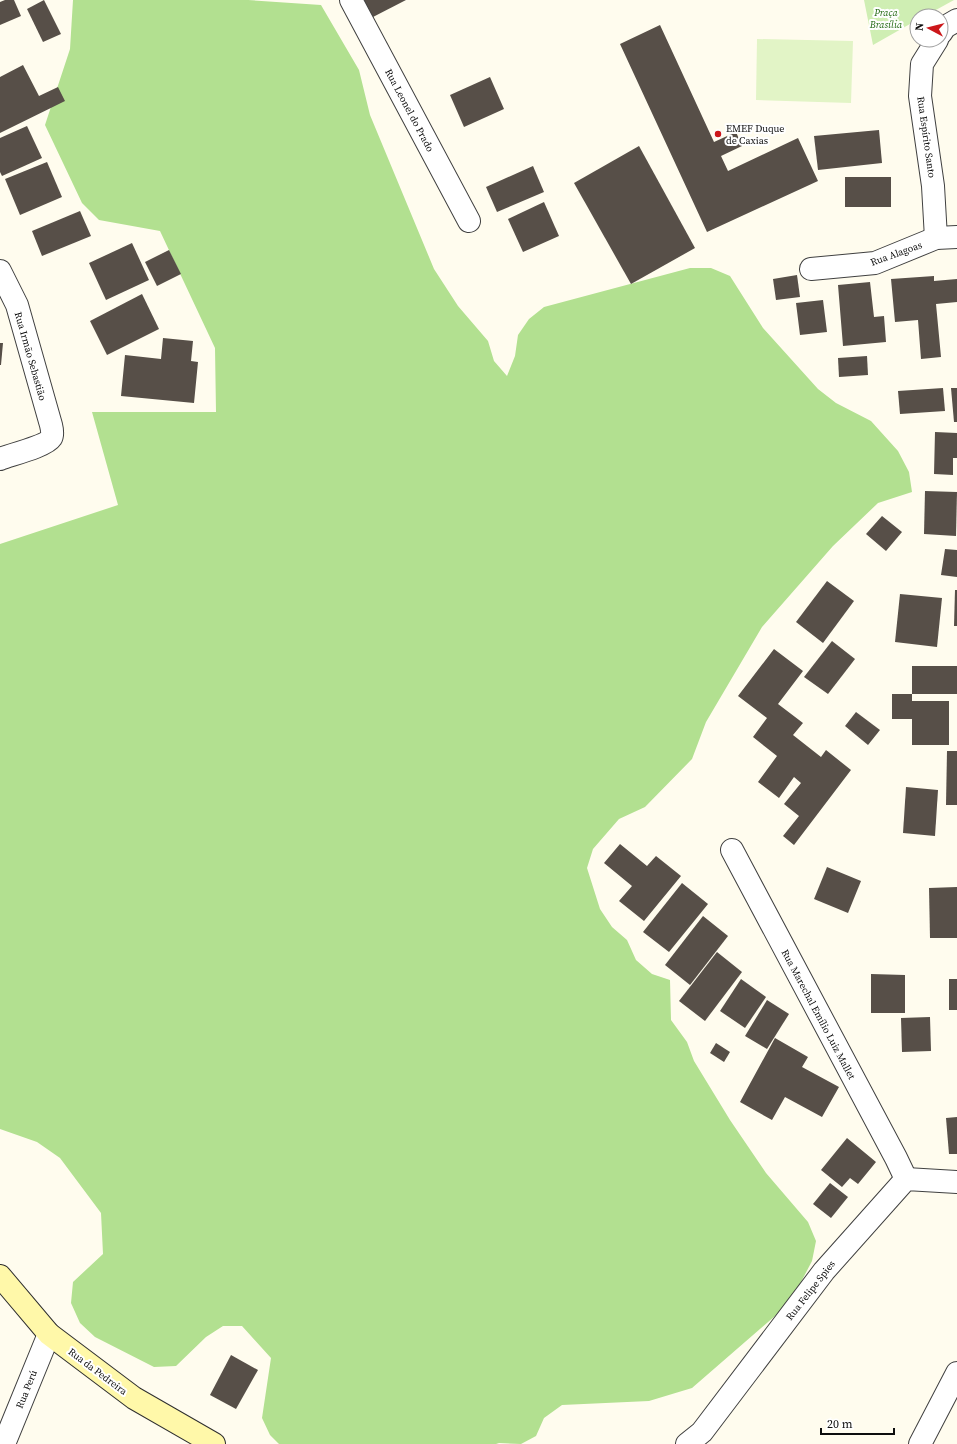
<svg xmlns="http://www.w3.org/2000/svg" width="957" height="1444" font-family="'Source Serif 4',serif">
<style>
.green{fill:#cfeeb3}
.forest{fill:#b2e090}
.pitch{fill:#e2f4c6}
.building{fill:#574f48}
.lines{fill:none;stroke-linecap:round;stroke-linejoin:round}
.street-casing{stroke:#404040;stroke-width:24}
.secondary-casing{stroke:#2f2f2f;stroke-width:24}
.street{stroke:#fff;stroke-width:22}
.secondary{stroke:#fff8a9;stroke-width:22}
.poi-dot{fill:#cc171a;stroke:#fff;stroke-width:1.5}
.labels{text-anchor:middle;stroke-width:4;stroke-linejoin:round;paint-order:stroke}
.park-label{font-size:10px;font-style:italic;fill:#266c17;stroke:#fff}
.street-label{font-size:10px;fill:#0d0d0d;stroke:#fff}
.poi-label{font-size:10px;fill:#0d0d0d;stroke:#fff;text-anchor:start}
</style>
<rect width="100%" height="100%" fill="#fffcee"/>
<!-- green -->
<path class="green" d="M864 0H954L925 16H917V20L873 45Z"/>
<!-- forest -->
<path class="forest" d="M73 0H248L321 5 359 70 370 115 434 269 458 306 488 341 494 361 507 376 515 356 518 335 529 319 544 307 690 268H711L730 276 763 328 818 389 836 403 871 421 898 451 909 472 912 492 878 503 833 546 762 627 706 722 692 759 645 807 619 819 593 849 587 868 600 909 612 927 627 940 636 960 652 974 670 980 671 1020 687 1042 694 1061 730 1120 766 1173 808 1222 816 1241 812 1261 790 1303 692 1388 649 1401 562 1405 544 1418 536 1436 521 1444 499 1443 496 1444H279L270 1435 262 1418 271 1358 242 1326H223L206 1337 176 1366 154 1367 95 1337 80 1323 71 1303 73 1282 103 1254 101 1213 60 1158 37 1142 0 1129V544L118 505 92 412H216L215 348 160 231 99 220 82 203 45 125 70 49Z"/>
<!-- pitch -->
<path class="pitch" d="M757 39 853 41 851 103 756 100Z"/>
<!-- building -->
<g class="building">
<path d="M5 0H14L21 16 0 25V2Z"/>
<path d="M44 0 61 34 43 42 27 9Z"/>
<path d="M364 0H406L373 17Z"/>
<path d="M660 25 714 142 736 132 742 146 721 156 728 171 798 138 818 181 707 232 620 44Z"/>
<path d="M23 65 39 96 58 87 65 101 0 133V77Z"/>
<path d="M490 77 504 109 464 127 450 95Z"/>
<path d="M27 126 42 158 2 176 0 172V138Z"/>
<path d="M879 130 882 163 818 170 814 136Z"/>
<path d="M639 146 695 248 631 284 574 183Z"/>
<path d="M47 162 62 197 20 215 5 179Z"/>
<path d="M533 166 544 192 497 212 486 187Z"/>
<rect x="845" y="177" width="46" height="30"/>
<path d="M544 202 559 236 523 252 508 219Z"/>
<path d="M80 211 91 236 42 256 32 231Z"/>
<path d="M132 243 149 280 106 300 89 263Z"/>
<path d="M169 250 181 274 157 286 145 262Z"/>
<path d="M797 275 800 297 776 300 773 279Z"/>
<path d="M934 276V281L957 279V302L936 304 941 357 921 359 918 320 895 322 891 279Z"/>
<path d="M870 282 874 317 884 316 886 342 843 346 838 285Z"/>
<path d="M142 294 159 329 107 355 90 321Z"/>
<path d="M823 300 827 332 800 335 796 303Z"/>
<path d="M163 338 193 341 191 361 198 362 194 403 121 396 125 355 161 359Z"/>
<path d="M0 343H3L1 365H0Z"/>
<path d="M867 356 868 375 839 377 838 358Z"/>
<path d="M943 388 945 411 900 414 898 391Z"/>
<path d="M951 388H957V422H954Z"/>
<path d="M935 432 957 433V458H953V475L934 474Z"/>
<path d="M925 491 957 492 956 536 924 534Z"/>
<path d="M882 516 902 532 886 551 866 534Z"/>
<path d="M945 549 957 550V577L941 575Z"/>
<path d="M827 581 854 601 823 643 796 622Z"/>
<path d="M955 590H957V626H954Z"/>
<path d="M900 594 942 598 937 647 895 642Z"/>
<path d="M832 641 855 659 828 694 804 677Z"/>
<path d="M774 649 803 671 778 704 803 723 793 735 821 757 826 750 851 770 794 845 783 836 799 816 784 804 801 783 794 777 779 798 758 782 777 756 753 737 767 718 738 696Z"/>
<rect x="912" y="666" width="45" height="28"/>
<path d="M892 694H912V701H949V745H912V719H892Z"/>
<path d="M856 712 880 730 868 745 845 726Z"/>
<path d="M947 751H957V805H946Z"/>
<path d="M906 787 938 790 935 836 903 833Z"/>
<path d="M620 844 647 866 656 856 681 876 644 921 619 901 632 886 604 863Z"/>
<path d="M827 867 861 881 848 913 814 899Z"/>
<path d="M682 883 708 904 669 952 643 932Z"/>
<path d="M957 887V938H930L929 888Z"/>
<path d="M703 916 728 936 690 985 665 965Z"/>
<path d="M717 952 742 972 705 1021 679 1001Z"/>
<path d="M871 974 905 975V1013H871Z"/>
<path d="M741 979 766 997 745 1028 720 1011Z"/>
<rect x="949" y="979" width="8" height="31"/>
<path d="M767 1000 789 1014 767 1049 745 1036Z"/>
<path d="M930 1017 931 1051 902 1052 901 1018Z"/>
<path d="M775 1038 808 1057 802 1067 839 1087 822 1117 785 1097 772 1120 740 1102Z"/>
<path d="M716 1043 730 1052 724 1062 710 1053Z"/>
<path d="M957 1117V1154H949L946 1118Z"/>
<path d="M847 1138 876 1162 858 1184 850 1178 842 1187 821 1170Z"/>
<path d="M830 1183 848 1197 831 1218 813 1204Z"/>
<path d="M231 1355 258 1370 236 1409 210 1395Z"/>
</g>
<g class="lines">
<!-- street casing -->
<g class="street-casing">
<g id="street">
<path d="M351 0 469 221"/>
<path d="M941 33 945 27 957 20"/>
<path d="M936 238 933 186 920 96 922 64 937 40"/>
<path d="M811 269 875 263 936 238 957 237"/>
<path d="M0 271 17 305 51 425C52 429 53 435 51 438 46 446 10 455 0 459"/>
<path d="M732 850 896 1158 906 1179"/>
<path d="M4 1444 49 1334"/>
<path d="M687 1444 702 1432 824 1271 906 1179 957 1182"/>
<path d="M920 1444 957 1373"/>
</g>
</g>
<!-- secondary casing -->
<g class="secondary-casing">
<path id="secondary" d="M0 1276 49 1334 134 1398 214 1444"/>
</g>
<!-- street -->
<use href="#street" class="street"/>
<!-- secondary -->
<use href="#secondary" class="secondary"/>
</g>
<!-- markers -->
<circle class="poi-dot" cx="718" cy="134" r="4"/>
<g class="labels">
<!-- park labels -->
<g class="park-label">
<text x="886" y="16">Praça<tspan x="886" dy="12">Brasília</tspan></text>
</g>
<!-- street labels -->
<g class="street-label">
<text transform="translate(410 110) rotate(62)" y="4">Rua Leonel do Prado</text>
<text transform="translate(927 137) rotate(82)" y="4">Rua Espírito Santo</text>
<text transform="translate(896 253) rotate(-20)" y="4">Rua Alagoas</text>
<text transform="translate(31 356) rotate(74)" y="4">Rua Irmão Sebastião</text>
<text transform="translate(819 1014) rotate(62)" y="4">Rua Marechal Emílio Luiz Mallet</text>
<text transform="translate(810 1290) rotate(-52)" y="4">Rua Felipe Spies</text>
<text transform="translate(98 1371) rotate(37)" y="4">Rua da Pedreira</text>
<text transform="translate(26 1389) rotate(-68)" y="4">Rua Perú</text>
</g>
<!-- poi labels -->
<g class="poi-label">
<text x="726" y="132">EMEF Duque<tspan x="726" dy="12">de Caxias</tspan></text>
</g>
</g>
<!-- north arrow -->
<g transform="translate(929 28) rotate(277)"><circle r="19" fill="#ffffff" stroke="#9e9e9e"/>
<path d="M0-3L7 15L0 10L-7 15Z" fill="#cc171a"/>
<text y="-6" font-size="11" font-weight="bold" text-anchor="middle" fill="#0d0d0d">N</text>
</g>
<!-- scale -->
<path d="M821 1428v6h73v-6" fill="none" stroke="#0d0d0d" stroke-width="2"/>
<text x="827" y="1428" font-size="12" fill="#0d0d0d" stroke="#ffffff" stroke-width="3" paint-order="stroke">20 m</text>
</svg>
